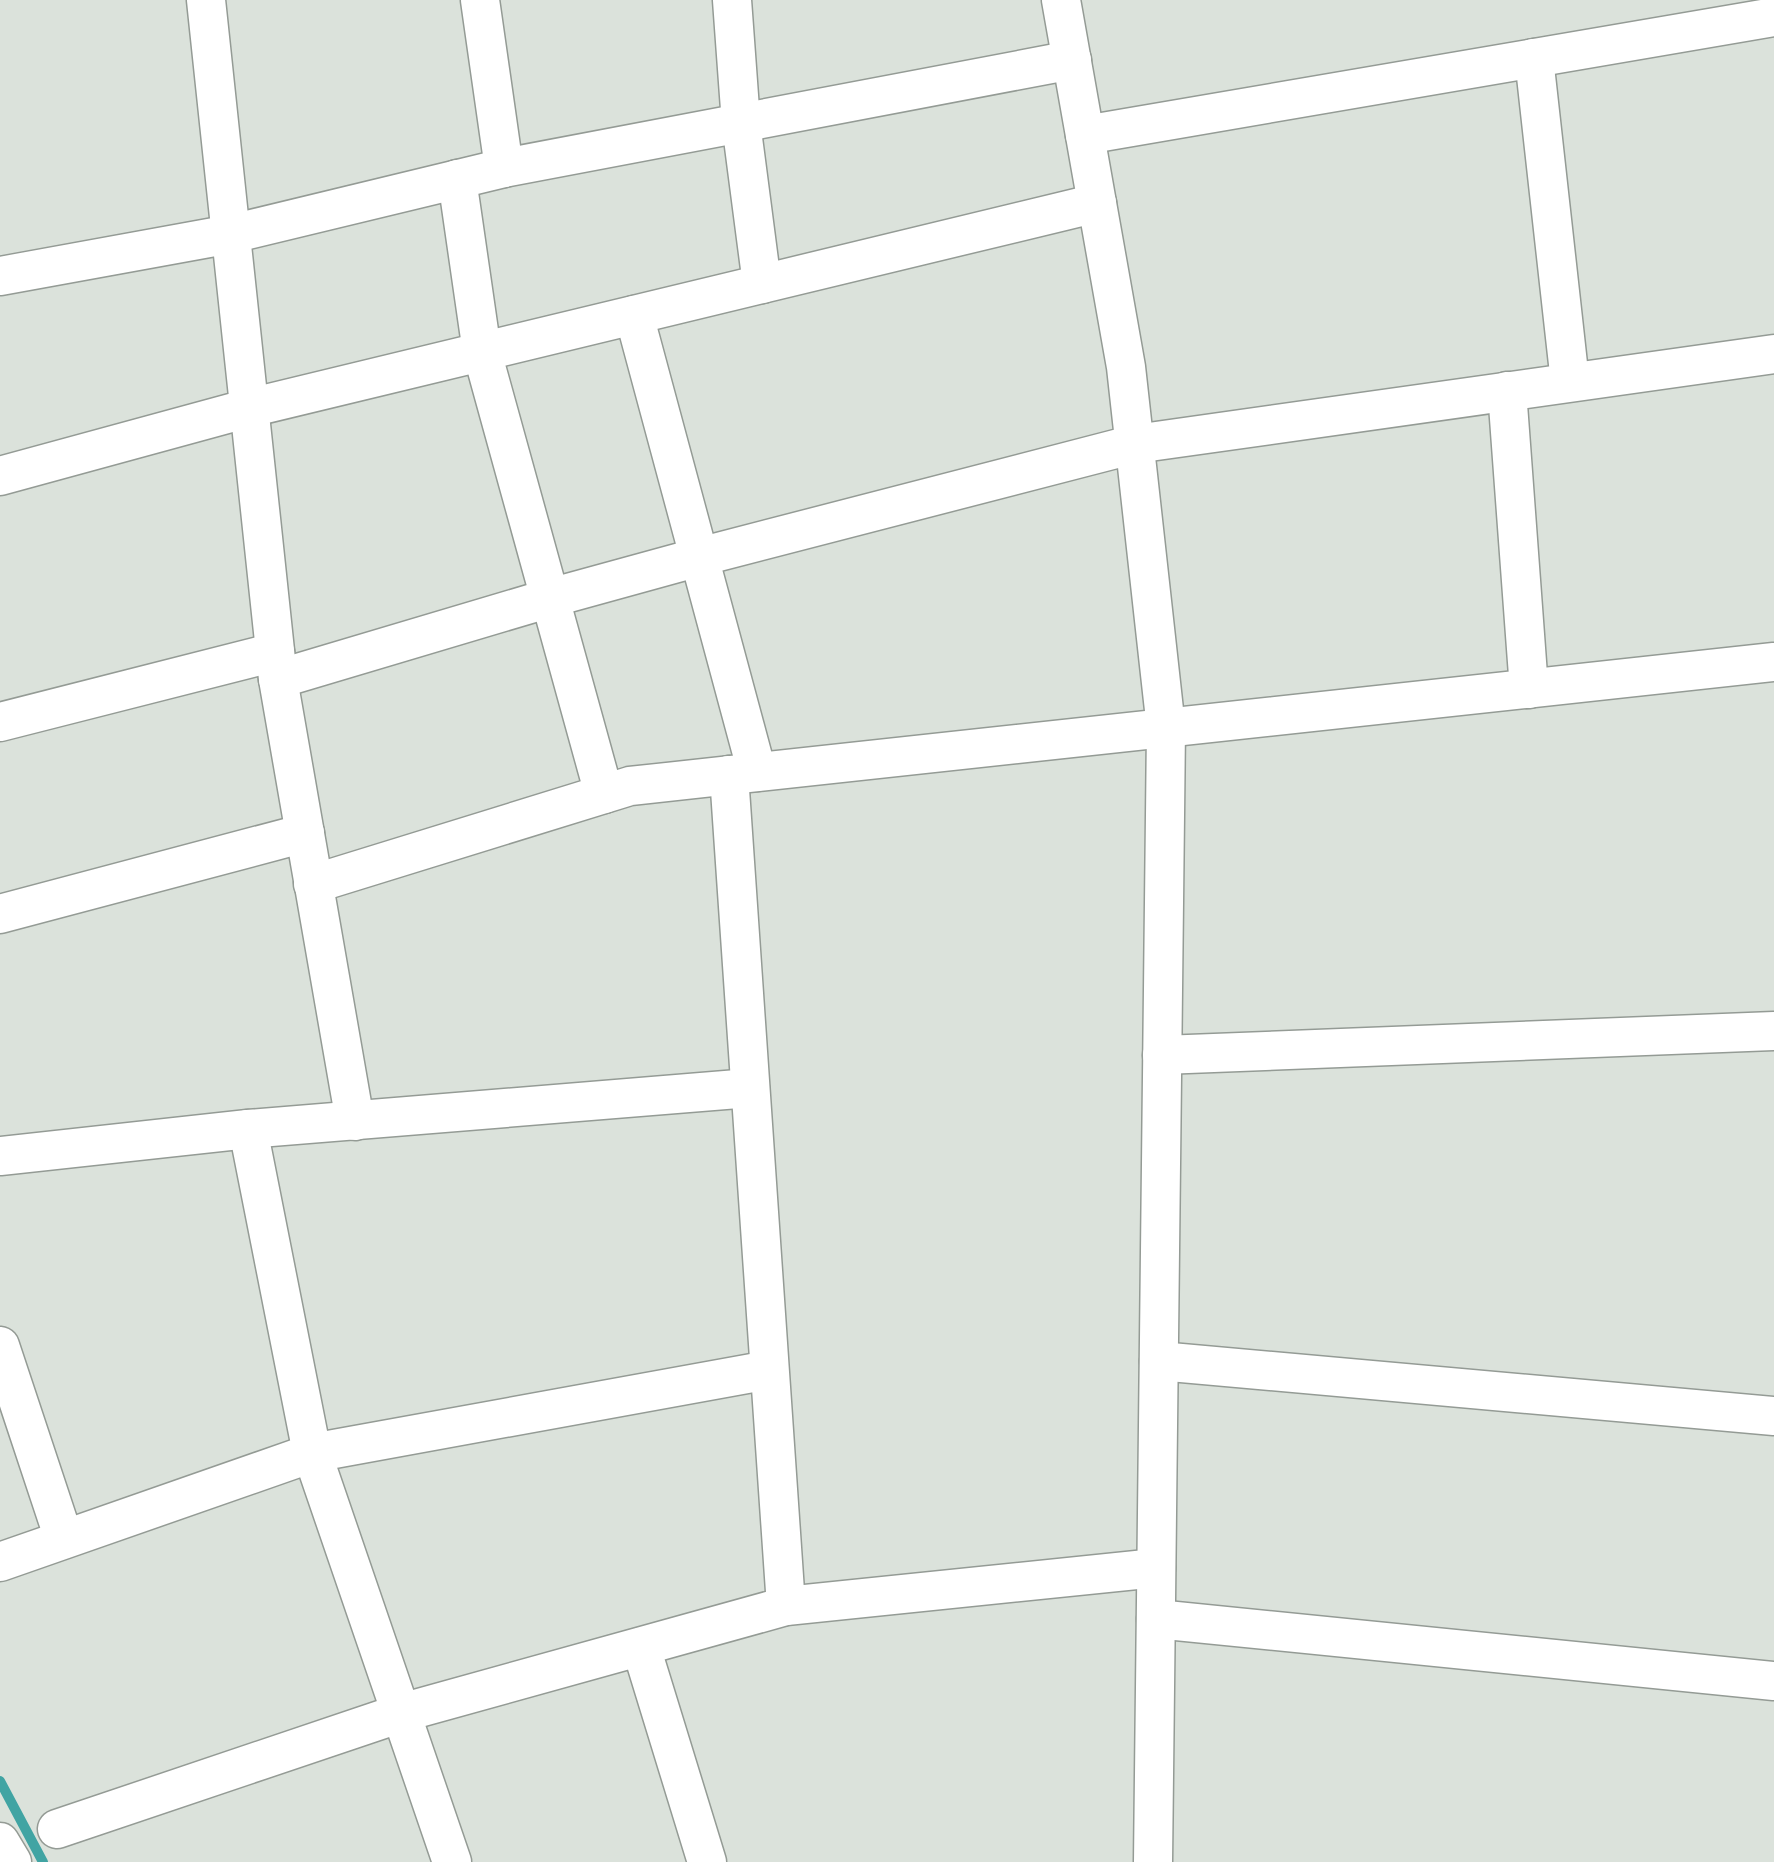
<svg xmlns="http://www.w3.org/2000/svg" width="1774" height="1862" font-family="'Sofia Sans Condensed',sans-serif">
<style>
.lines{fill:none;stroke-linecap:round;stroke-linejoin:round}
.stream{stroke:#41a4a3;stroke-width:10}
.street-casing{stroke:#949b95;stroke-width:41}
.secondary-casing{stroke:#949b95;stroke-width:41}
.street{stroke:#fff;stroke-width:38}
.secondary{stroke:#fff;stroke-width:38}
</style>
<rect width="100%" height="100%" fill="#dbe2db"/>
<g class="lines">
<!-- stream -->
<path class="stream" d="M0 1781 43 1862"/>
<!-- street casing -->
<g class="street-casing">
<g id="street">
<path d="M480 0 504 168"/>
<path d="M732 0 741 123 762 284"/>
<path d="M1061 0 1126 367 1166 728 1153 1862"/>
<path d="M1534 58 1570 382"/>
<path d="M1085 135 1774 17"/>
<path d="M457 179 482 352 604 794"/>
<path d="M0 276 231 234 504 168 1072 60"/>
<path d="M634 315 757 772"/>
<path d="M1507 391 1529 689"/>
<path d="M0 476 249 408 1097 203"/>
<path d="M278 679 550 598 699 557 1135 444 1774 354"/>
<path d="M0 722 275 652"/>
<path d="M729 775 786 1606"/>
<path d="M313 884 630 786 1774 662"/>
<path d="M0 914 305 833"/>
<path d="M1162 1055 1774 1031"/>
<path d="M248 1129 312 1453 452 1862"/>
<path d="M0 1156 248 1129 750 1088"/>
<path d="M0 1346 64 1539"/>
<path d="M1159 1361 1774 1416"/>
<path d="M0 1562 312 1453 769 1370"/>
<path d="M1156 1619 1774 1681"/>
<path d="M641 1647 707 1862"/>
<path d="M57 1829 401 1713 786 1606 1156 1568"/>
<path d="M0 1842 12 1862"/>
</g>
</g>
<!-- secondary casing -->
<g class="secondary-casing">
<path id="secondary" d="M206 0 278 679 355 1121"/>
</g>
<!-- street -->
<use href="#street" class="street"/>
<!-- secondary -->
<use href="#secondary" class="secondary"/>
</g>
</svg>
